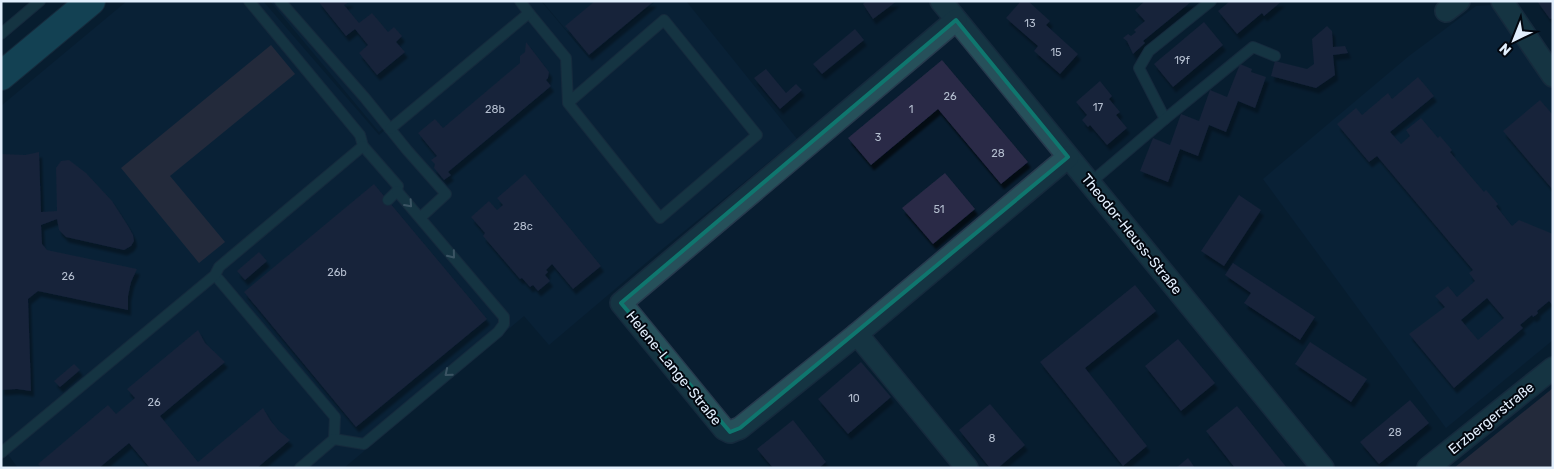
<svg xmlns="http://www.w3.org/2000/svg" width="1554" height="469" font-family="Rubik,sans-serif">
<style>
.built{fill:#0c273f}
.green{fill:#453a4a}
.building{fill:#292a46;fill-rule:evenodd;filter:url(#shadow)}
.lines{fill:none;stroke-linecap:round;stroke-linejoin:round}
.lane-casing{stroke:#273a4d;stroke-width:12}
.street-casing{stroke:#273a4d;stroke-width:24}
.secondary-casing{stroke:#273a4d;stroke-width:30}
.lane{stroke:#26505a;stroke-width:10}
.street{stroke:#26505a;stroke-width:21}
.secondary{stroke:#226e7e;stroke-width:28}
.oneway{stroke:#7b98a3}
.marked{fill:none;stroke:#0f766e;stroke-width:4;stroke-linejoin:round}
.labels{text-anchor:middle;stroke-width:4;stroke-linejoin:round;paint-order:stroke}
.number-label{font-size:11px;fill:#b4becf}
.street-label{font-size:14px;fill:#e2effd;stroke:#02070f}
</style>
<defs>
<filter id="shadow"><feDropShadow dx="3" dy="5.5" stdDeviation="1" flood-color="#0009"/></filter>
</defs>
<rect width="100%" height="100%" fill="#081d30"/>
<!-- built -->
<g class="built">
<path d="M127 1H263L379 135 526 12 379 132 270 1H541L589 58 656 1H686L797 139 660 251 549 345 524 316 344 468H18L1 445V106Z"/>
<path d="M542 1H655L589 57Z"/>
<path d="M1492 5 1553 89V340L1446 428 1263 179 1409 56 1476 6Z"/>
</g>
<!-- green -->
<g class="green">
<path d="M271 45 295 74 170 176 225 242 199 263 121 168Z"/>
<path d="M1553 388V468H1454Z"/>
</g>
<!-- building -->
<g class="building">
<path d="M318 1H351L344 5 359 23 372 13 388 32 394 27 402 36 396 42 405 52 377 75 359 53 368 45 355 29 346 36Z"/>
<path d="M595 1H654L589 55 565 26Z"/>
<path d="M866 1H897L873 19 863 4Z"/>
<path d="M1021 1H1028L1050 21 1046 25 1078 54 1060 74 1034 51 1038 46 1006 18Z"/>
<path d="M1145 1H1192L1143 41 1145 43 1133 54 1127 41 1123 38 1128 34 1131 36 1136 32 1134 30 1145 21 1135 10Z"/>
<path d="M1230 1H1282L1264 16 1262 13 1237 34 1218 11Z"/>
<path d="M1537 1H1553V18L1550 19Z"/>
<path d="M1204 22 1223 45 1173 87 1154 64Z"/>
<path d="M1327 26 1332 31 1333 47 1345 46 1348 53 1333 55 1335 75 1316 88 1271 76 1275 61 1307 69 1314 64 1312 39Z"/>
<path d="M855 29 864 40 822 74 813 64Z"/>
<path d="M526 42 549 72 548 78 546 80 551 86 448 172 451 175 444 180 434 168 435 164 431 160 437 156 418 133 435 119 443 128 520 63V56L525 52Z"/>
<path d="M942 60 1028 162 1001 184 938 109 871 165 848 138Z"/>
<path d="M1240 64 1252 69 1251 72 1266 77 1255 108 1238 101 1226 132 1209 125 1198 156 1180 149 1168 182 1140 171 1153 138 1170 145 1181 114 1199 121 1210 90 1227 97Z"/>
<path d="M766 69 786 93 796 84 802 90 780 109 754 78Z"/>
<path d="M1418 77 1434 96 1390 132 1401 144 1410 136 1406 130 1421 118 1438 138 1440 136 1452 150 1450 152 1484 192 1486 190 1498 204 1496 206 1512 226 1519 220 1553 234V306L1549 301 1537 311 1538 313 1536 315 1533 317 1532 315 1520 325 1523 328 1454 388 1409 334 1445 307 1435 296 1448 286 1457 297 1475 281 1469 273 1473 270 1377 156 1369 162 1337 124 1356 108 1362 115 1388 93 1392 99ZM1487 298 1504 318 1478 340 1461 320Z"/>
<path d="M1100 81 1112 96 1109 99 1120 112 1116 115 1127 128 1107 145 1090 125 1088 127 1082 120 1087 115 1076 102Z"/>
<path d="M1540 100 1553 115V190L1503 131Z"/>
<path d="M39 152 41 212 57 211 56 168 61 161 69 160 86 173 112 201 128 226 133 235 134 241 131 246 124 250 66 237 59 230 57 219 41 225 42 244 47 250 137 269 131 282 128 296V310L38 291 28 299 31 391 17 389 1 390V154L25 155Z"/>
<path d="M945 173 975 209 933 244 902 208Z"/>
<path d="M525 174 601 266 573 289 552 264 546 270 548 272 545 275 550 281 538 291 533 285 530 287 522 278 520 279 483 236 485 233 471 217 489 201 497 210 503 205 497 198Z"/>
<path d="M374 184 487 319 356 427 244 292Z"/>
<path d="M1239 195 1261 210 1224 266 1201 251Z"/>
<path d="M259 252 267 261 245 280 237 271Z"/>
<path d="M1233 263 1315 317 1300 340 1244 303 1251 293 1225 275Z"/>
<path d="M1135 285 1156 311 1085 368 1147 446 1123 466 1040 362Z"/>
<path d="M198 330 205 343 225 362 160 416 198 462 263 408 270 420 279 431 290 440 257 468H150L129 443 99 468H42L38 464 108 405 116 414 135 398 127 389Z"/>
<path d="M1178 339 1215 383 1181 411 1145 366Z"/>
<path d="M1310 342 1367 379 1351 402 1295 364Z"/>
<path d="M861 362 891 397 848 434 818 399Z"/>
<path d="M74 364 80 370 60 387 54 381Z"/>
<path d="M1410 400 1429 423 1379 464 1360 442Z"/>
<path d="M990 404 1025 445 998 468H990L959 430Z"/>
<path d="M1237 406 1242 412 1287 468H1235L1206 431Z"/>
<path d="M793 420 826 462 819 468H773L757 449Z"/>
<path d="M1188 458 1195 468H1176Z"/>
</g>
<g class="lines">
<!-- lane casing -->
<g class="lane-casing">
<g id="lane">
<path d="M249 1 360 135 363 146 398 186 397 191 388 200"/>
<path d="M280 1 365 98 407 150 446 194 421 217"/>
<path d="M529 13 566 58 568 103 660 218 757 135 664 20 568 103"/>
<path d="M1 34 40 1"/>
<path d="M1165 119 1139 68 1149 51 1211 1"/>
<path d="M390 129 529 13 520 1"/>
<path d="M1090 183 1165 119 1253 47 1275 56"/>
<path d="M215 275 335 417 334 439 300 468"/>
<path d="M334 439 364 444 498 332 504 324V317L397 191"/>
<path d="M1 453 203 285 215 275 219 267 363 146"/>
</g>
</g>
<!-- street casing -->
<g class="street-casing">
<g id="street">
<path d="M941 1 1323 468"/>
<path d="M1502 1 1553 76"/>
<path d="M1446 11 1459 1"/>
<path d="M956 20 621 303 724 429 730 432 740 428 857 334 1068 157"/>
<path d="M857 334 967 468"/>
<path d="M1428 468 1553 368"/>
</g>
</g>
<!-- secondary casing -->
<g class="secondary-casing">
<path id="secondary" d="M1 76 91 1"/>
</g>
<!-- lane -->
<use href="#lane" class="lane"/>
<!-- street -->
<use href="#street" class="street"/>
<!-- secondary -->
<use href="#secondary" class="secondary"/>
</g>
<!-- one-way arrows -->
<defs><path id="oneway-chevron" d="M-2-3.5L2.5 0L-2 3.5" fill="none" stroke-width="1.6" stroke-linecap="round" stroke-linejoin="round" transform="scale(1.25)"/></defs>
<g class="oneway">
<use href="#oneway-chevron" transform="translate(409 204) rotate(48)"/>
<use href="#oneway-chevron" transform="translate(452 255) rotate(51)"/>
<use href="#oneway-chevron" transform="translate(448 373) rotate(140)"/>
</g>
<!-- marked area -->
<path d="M0 0H1554V469H0ZM956 20 1068 157 740 428 730 432 621 303Z" fill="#081d30" fill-opacity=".55" fill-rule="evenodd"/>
<path class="marked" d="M956 20 1068 157 740 428 730 432 621 303Z"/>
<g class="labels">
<!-- number labels -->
<g class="number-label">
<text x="1030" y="27">13</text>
<text x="1056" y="56">15</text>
<text x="1182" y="64">19f</text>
<text x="950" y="100">26</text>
<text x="1098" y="111">17</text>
<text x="495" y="113">28b</text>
<text x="911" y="113">1</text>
<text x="878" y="141">3</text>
<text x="998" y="157">28</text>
<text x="939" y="213">51</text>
<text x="523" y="230">28c</text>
<text x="337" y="276">26b</text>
<text x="68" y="280">26</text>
<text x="854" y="402">10</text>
<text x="154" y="406">26</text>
<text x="1395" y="436">28</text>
<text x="992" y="442">8</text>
</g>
<!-- street labels -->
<g class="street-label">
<text transform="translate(1132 234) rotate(51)" y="5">Theodor-Heuss-Straße</text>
<text transform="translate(674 368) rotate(51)" y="5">Helene-Lange-Straße</text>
<text transform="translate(1491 418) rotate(-39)" y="5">Erzbergerstraße</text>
</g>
</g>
<!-- border -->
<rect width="1554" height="469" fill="none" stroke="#e2effd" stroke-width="5"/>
<!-- north arrow -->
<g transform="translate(1514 40) rotate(223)" stroke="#02070f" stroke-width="4" paint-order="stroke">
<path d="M0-4L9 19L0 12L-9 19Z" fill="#e2effd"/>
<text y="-8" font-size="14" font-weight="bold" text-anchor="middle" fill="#e2effd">N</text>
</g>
</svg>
